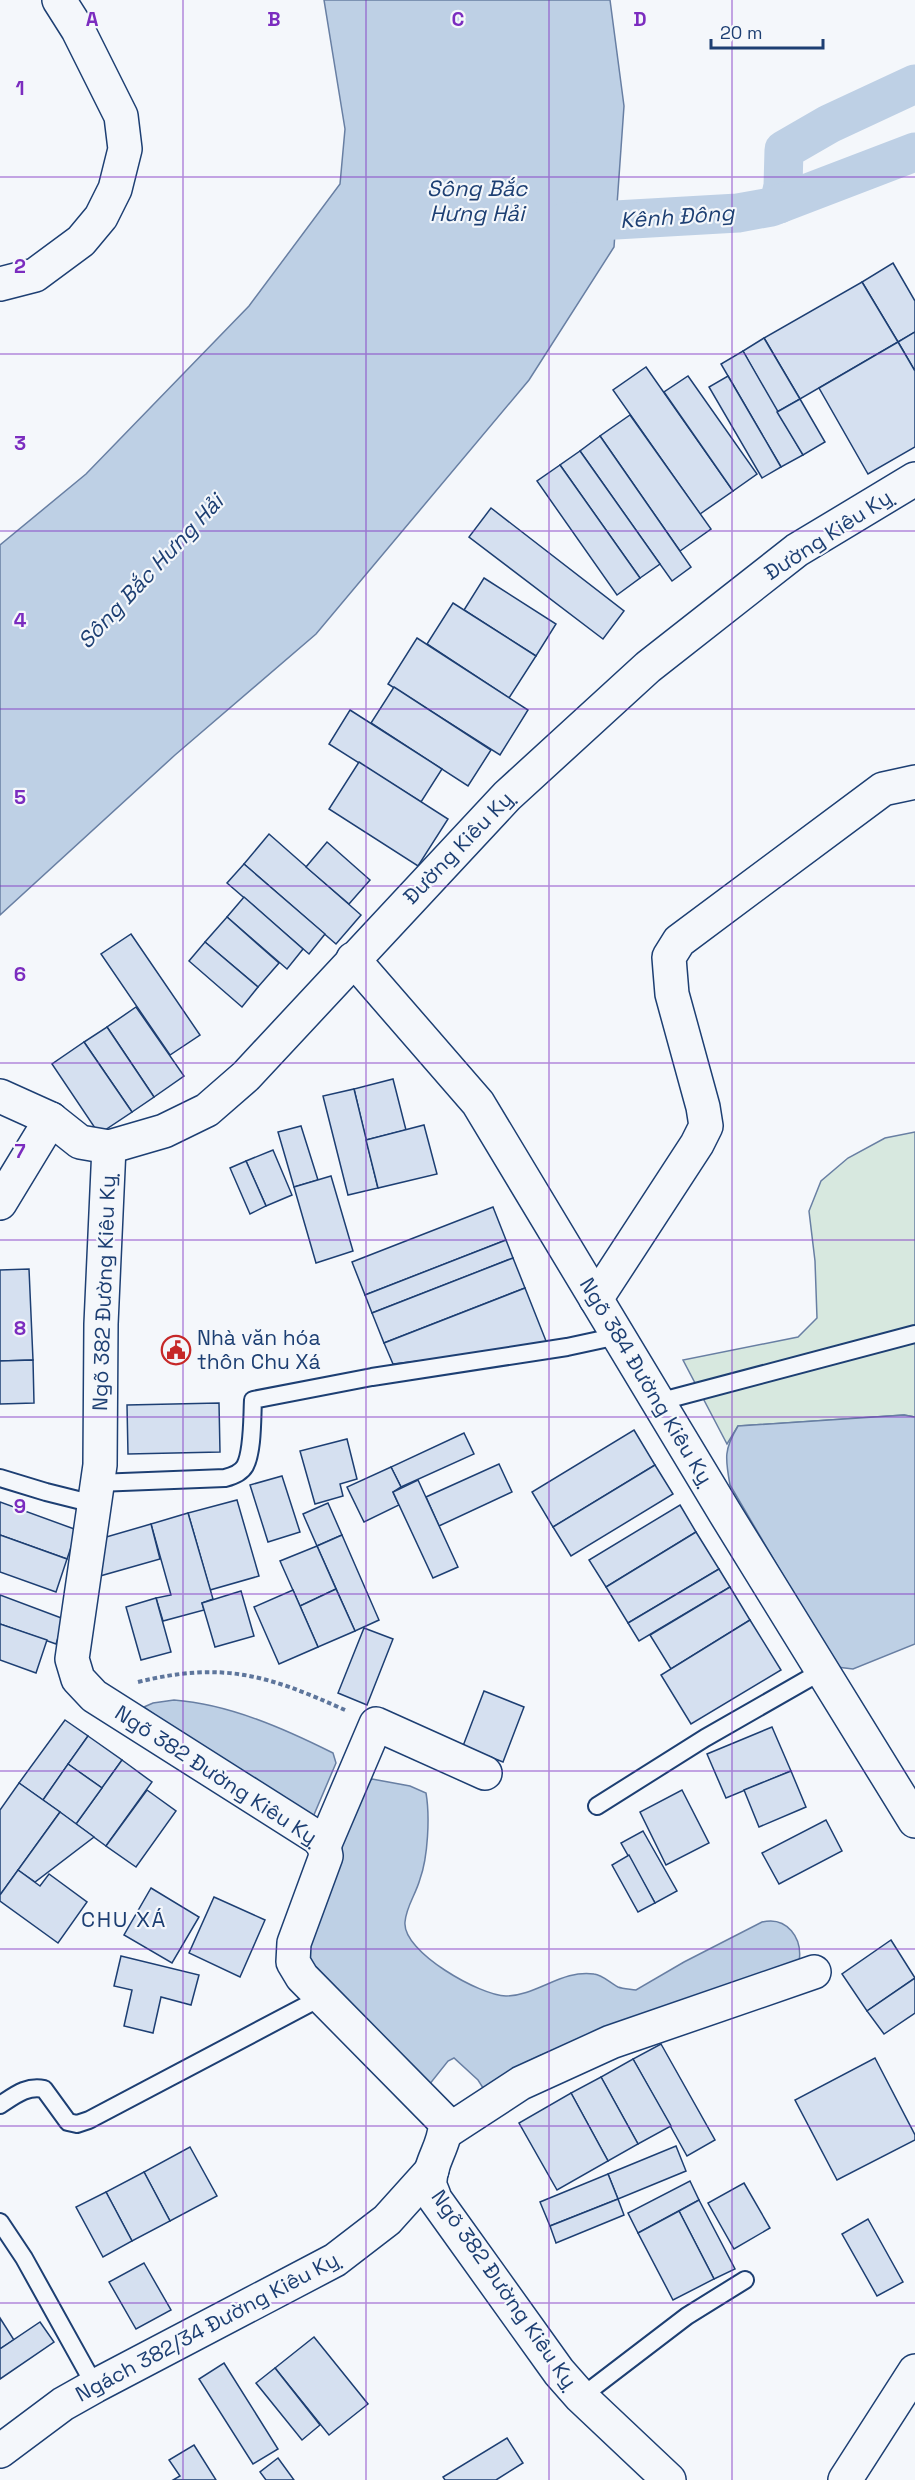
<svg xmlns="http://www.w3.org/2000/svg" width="915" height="2480" font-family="'Space Grotesk',sans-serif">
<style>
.green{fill:#d7e8df;stroke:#687fa3;stroke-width:1.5}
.water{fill:#bed0e5;stroke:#687fa3;stroke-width:1.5}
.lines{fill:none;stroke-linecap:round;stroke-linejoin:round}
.canal{stroke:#bed0e5;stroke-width:39}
.building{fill:#d5e0f0;stroke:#1d3f73;stroke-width:1.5}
.lane-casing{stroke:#1d3f73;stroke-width:20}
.street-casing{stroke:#1d3f73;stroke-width:36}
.secondary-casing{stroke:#1d3f73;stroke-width:36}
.primary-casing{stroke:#1d3f73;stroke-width:36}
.path{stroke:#5e769c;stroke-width:4;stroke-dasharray:4.5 3;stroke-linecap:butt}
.lane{stroke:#f4f7fb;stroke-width:16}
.street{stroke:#f4f7fb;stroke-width:33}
.secondary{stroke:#f4f7fb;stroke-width:33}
.primary{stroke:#f4f7fb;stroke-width:33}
.grid{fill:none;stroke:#7b2cbf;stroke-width:1.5;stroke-opacity:0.55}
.labels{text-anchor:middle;stroke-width:4.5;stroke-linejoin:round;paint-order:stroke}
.street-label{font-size:21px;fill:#1d3f73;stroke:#f4f7fb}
.poi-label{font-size:21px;fill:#1d3f73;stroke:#f4f7fb;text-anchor:start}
.water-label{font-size:22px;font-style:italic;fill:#1d3f73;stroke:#f4f7fb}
.neighbourhood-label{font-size:22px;letter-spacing:1.5px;fill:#1d3f73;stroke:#f4f7fb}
.grid-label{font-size:20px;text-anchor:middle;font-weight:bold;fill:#7b2cbf;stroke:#f4f7fb;stroke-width:4.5;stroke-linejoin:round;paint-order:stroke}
</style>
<rect width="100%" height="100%" fill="#f4f7fb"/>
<!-- green -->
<path class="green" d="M915 1132V1417L904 1415 738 1426 727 1444 683 1360 798 1337 817 1318 815 1261 809 1211 821 1181 848 1158 885 1138Z"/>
<!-- water -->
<g class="water">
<path d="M324 0H610L624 106 614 247 529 380 316 634 175 755 0 915V545L86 474 249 306 340 184 345 129Z"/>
<path d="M904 1415 915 1417V1644L853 1669 837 1667 730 1485C725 1458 724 1449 738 1426Z"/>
<path d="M174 1700C229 1704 285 1729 333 1753L336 1763 310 1824 144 1707 153 1703Z"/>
<path d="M372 1779 410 1786 426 1793C430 1816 428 1857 420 1879 416 1894 406 1907 405 1922 402 1952 481 1996 506 1996 536 1996 563 1969 594 1974 603 1975 610 1983 618 1987 623 1989 630 1989 636 1990L684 1962 762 1922C787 1916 803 1938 799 1962L578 2045 541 2055 521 2065 485 2091 478 2080 454 2058 448 2061 429 2085 306 1967 301 1943 364 1784Z"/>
</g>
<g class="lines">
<!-- canal -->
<g class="canal">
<path d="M779 204 783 186 784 150 829 124 915 84"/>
<path d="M563 223 738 213 771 207 915 152"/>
</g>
</g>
<!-- building -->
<g class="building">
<path d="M893 263 915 301V332L898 342 862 282Z"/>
<path d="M862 282 898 342 800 399 764 338Z"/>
<path d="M915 332V371L898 342Z"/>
<path d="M764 338 800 399 777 412 743 351Z"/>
<path d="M898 342 915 371V447L868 474 819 388Z"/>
<path d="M743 351 803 455 781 467 721 364Z"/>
<path d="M646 367 733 491 700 514 613 390Z"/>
<path d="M688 376 757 474 733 491 664 392Z"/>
<path d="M728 376 781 467 762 478 709 387Z"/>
<path d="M800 399 825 442 803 455 777 412Z"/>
<path d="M630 415 711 529 680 551 600 436Z"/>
<path d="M600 436 691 567 672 581 580 451Z"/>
<path d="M580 451 660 564 640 578 560 465Z"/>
<path d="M560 465 640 578 617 595 537 481Z"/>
<path d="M491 508 624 611 603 639 469 537Z"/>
<path d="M484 578 556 624 536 656 464 610Z"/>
<path d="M453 603 536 656 509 698 427 644Z"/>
<path d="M417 638 528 710 500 755 388 684Z"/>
<path d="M394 687 491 750 468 786 371 723Z"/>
<path d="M350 710 442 769 421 802 329 744Z"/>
<path d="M359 762 448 819 418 866 329 809Z"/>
<path d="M269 834 361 915 336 944 244 864Z"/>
<path d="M327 842 370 880 349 904 306 867Z"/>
<path d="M244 864 325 934 309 954 227 883Z"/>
<path d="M244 897 303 949 287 969 227 917Z"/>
<path d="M227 917 279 963 258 987 205 942Z"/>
<path d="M131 934 200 1035 170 1055 101 954Z"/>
<path d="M205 942 258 987 242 1007 189 961Z"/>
<path d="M136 1007 184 1076 154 1097 107 1027Z"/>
<path d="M107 1027 154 1097 132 1112 84 1042Z"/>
<path d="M84 1042 132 1112 99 1134 52 1064Z"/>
<path d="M393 1079 406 1130 366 1140 354 1089Z"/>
<path d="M354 1089 378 1188 348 1195 323 1096Z"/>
<path d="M424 1125 437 1174 378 1188 366 1140Z"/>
<path d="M301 1126 318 1180 294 1187 278 1132Z"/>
<path d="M273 1150 292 1195 266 1206 246 1161Z"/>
<path d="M246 1161 266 1206 250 1214 230 1168Z"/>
<path d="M331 1176 353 1251 316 1263 294 1187Z"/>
<path d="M493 1207 506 1240 365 1295 352 1262Z"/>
<path d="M506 1240 513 1258 372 1313 365 1295Z"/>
<path d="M513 1258 525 1288 384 1343 372 1313Z"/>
<path d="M29 1269 33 1360 0 1361V1270Z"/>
<path d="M525 1288 548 1346 393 1364 384 1343Z"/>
<path d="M33 1360 34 1403 0 1404V1361Z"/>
<path d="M219 1403 220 1452 128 1454 127 1405Z"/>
<path d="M634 1430 655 1465 553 1527 532 1492Z"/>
<path d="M464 1433 474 1454 401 1487 391 1467Z"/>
<path d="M347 1439 357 1479 340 1484 343 1496 315 1504 300 1451Z"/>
<path d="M499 1464 512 1492 439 1526 426 1497Z"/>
<path d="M655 1465 673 1494 571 1556 553 1527Z"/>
<path d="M391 1467 401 1487 393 1492 399 1505 364 1522 347 1487Z"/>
<path d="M282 1476 300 1532 268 1542 250 1485Z"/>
<path d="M418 1480 458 1567 433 1578 393 1492Z"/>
<path d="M237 1500 259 1576 210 1590 188 1513Z"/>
<path d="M0 1502 77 1530 67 1559 0 1535Z"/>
<path d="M328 1503 342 1535 317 1546 303 1514Z"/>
<path d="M680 1505 696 1532 606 1587 589 1560Z"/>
<path d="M188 1513 213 1599 202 1603 204 1610 163 1621 156 1598 171 1595 151 1524Z"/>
<path d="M151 1524 160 1559 100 1576 89 1542Z"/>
<path d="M696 1532 719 1569 628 1623 606 1587Z"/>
<path d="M0 1535 67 1559 56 1592 0 1572Z"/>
<path d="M342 1535 379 1620 355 1631 317 1546Z"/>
<path d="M317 1546 336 1589 300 1606 280 1561Z"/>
<path d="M719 1569 730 1587 639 1641 628 1623Z"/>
<path d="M730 1587 750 1620 671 1669 650 1635Z"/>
<path d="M336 1589 355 1631 318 1647 300 1606Z"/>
<path d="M293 1590 318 1647 279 1664 254 1607Z"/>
<path d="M241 1591 254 1636 215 1647 202 1603Z"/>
<path d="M0 1595 64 1619 56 1644 0 1624Z"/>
<path d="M156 1598 171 1652 141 1660 126 1607Z"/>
<path d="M750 1620 781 1670 691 1724 661 1675Z"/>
<path d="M0 1624 47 1640 36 1673 0 1660Z"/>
<path d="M364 1628 393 1639 367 1705 338 1693Z"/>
<path d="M484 1691 524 1707 503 1762 463 1746Z"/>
<path d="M65 1720 88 1736 43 1800 19 1783Z"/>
<path d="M772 1727 791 1771 726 1798 707 1754Z"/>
<path d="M88 1736 122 1760 102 1788 68 1764Z"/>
<path d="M122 1760 152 1782 106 1846 76 1824Z"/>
<path d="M68 1764 102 1788 76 1824 43 1800Z"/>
<path d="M791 1771 806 1807 759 1827 744 1790Z"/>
<path d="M19 1783 60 1812 0 1895V1810Z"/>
<path d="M147 1790 176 1811 136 1867 106 1846Z"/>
<path d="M682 1790 709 1843 666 1865 640 1812Z"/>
<path d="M60 1812 94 1837 35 1882 18 1870Z"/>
<path d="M826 1820 842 1851 779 1884 762 1853Z"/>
<path d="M643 1831 677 1891 655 1903 621 1843Z"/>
<path d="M629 1855 655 1903 638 1912 612 1865Z"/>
<path d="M18 1870 40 1886 49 1874 87 1902 58 1943 0 1901V1895Z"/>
<path d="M151 1888 199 1917 172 1963 124 1935Z"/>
<path d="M214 1897 265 1920 240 1977 189 1953Z"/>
<path d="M891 1940 915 1978 867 2011 842 1974Z"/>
<path d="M121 1956 199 1975 191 2005 161 1997 153 2033 124 2026 132 1990 114 1986Z"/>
<path d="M915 1978V2013L884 2034 867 2011Z"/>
<path d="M661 2044 715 2140 687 2156 633 2059Z"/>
<path d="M875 2058 915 2135V2140L837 2180 795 2100Z"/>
<path d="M633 2059 671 2126 638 2144 601 2077Z"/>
<path d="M601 2077 638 2144 608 2161 571 2093Z"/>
<path d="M571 2093 608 2161 557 2190 519 2123Z"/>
<path d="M676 2146 686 2171 618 2199 608 2174Z"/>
<path d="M190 2147 217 2196 170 2221 144 2172Z"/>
<path d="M144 2172 170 2221 132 2241 106 2192Z"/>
<path d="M608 2174 618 2199 550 2226 540 2202Z"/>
<path d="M690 2181 699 2200 638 2233 628 2213Z"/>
<path d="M744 2183 770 2228 734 2249 708 2203Z"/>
<path d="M106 2192 132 2241 103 2257 76 2207Z"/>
<path d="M618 2199 624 2215 556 2243 550 2226Z"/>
<path d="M699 2200 735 2269 714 2279 679 2211Z"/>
<path d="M679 2211 714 2279 673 2300 638 2233Z"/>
<path d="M868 2219 903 2282 877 2296 842 2234Z"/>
<path d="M144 2263 171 2310 136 2329 109 2282Z"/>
<path d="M0 2318 14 2340 0 2349Z"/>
<path d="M40 2322 54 2342 0 2379V2349Z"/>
<path d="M314 2337 368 2404 329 2435 275 2368Z"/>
<path d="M224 2363 278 2449 253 2464 199 2379Z"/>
<path d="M275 2368 320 2425 302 2440 256 2383Z"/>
<path d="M507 2438 523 2463 496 2480H445L443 2477Z"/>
<path d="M194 2445 216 2480H173L180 2476 169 2460Z"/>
<path d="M278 2458 294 2480H266L260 2472Z"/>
</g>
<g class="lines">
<!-- lane casing -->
<g class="lane-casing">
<g id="lane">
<path d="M658 1402 915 1334"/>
<path d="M0 1478 46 1492 94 1504"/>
<path d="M97 1483 225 1478C233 1476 241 1473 245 1466 253 1451 252 1418 253 1400L372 1377 567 1347 618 1336"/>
<path d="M597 1806 705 1738 822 1671"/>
<path d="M0 2105C14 2096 27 2085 44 2089L68 2122 77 2124 89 2120 322 1997"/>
<path d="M0 2222 24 2258 95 2386"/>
<path d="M581 2397 687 2316 745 2280"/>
</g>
</g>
<!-- street casing -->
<g class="street-casing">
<g id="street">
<path d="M0 284 35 275 81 241 101 217 115 189 125 149 121 116 78 30 59 0"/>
<path d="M353 959 478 1103 725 1513 915 1821"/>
<path d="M109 1147 101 1324 100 1465 72 1659 78 1679 94 1696 318 1838 324 1846 326 1856 294 1943 293 1962 302 1977 445 2122C447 2144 428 2163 430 2185 431 2189 434 2195 435 2199L559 2372 581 2397 669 2480"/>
<path d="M0 1203 51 1119"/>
<path d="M596 1299 697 1144 706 1126 703 1107 672 994 670 970 669 957 679 941 883 789 915 782"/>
<path d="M324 1846 376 1724 485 1773"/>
<path d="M446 2132 521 2083 611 2042 814 1972"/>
<path d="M0 2451 63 2404 95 2386 335 2260 387 2220 432 2170"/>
</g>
</g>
<!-- secondary casing -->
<g class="secondary-casing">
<path id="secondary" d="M0 1096 51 1119 80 1142 109 1147 164 1131 207 1110 246 1076 507 796 648 667 797 550 915 479"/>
</g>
<!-- primary casing -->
<g class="primary-casing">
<path id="primary" d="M845 2480 915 2371"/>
</g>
<!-- path -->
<path class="path" d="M138 1682C223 1661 267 1675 345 1710"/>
<!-- lane -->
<use href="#lane" class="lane"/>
<!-- street -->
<use href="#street" class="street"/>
<!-- secondary -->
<use href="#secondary" class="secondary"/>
<!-- primary -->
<use href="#primary" class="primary"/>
</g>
<!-- grid -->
<path class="grid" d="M183 0V2480M366 0V2480M549 0V2480M732 0V2480M0 177H915M0 354H915M0 531H915M0 709H915M0 886H915M0 1063H915M0 1240H915M0 1417H915M0 1594H915M0 1771H915M0 1949H915M0 2126H915M0 2303H915"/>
<!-- icons -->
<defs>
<g id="civic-ring" transform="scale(1.5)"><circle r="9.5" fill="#f4f7fb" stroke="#c62828" stroke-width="1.5"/><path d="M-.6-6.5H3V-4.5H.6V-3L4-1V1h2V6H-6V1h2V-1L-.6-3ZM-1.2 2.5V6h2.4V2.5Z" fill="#c62828"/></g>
</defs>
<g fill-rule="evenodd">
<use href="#civic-ring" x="176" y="1350"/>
</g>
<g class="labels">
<!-- street labels -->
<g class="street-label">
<text transform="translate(828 535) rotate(-33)" y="7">Đường Kiêu Kỵ</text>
<text transform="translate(458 848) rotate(-46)" y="7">Đường Kiêu Kỵ</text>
<text transform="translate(104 1293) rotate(-88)" y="7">Ngõ 382 Đường Kiêu Kỵ</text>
<text transform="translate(646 1381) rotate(59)" y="7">Ngõ 384 Đường Kiêu Kỵ</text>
<text transform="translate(216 1775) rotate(33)" y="7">Ngõ 382 Đường Kiêu Kỵ</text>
<text transform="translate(504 2289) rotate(55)" y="7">Ngõ 382 Đường Kiêu Kỵ</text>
<text transform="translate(207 2327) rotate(-28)" y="7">Ngách 382/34 Đường Kiêu Kỵ</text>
</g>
<!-- poi labels -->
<g class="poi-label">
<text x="197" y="1345">Nhà văn hóa<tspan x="197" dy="24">thôn Chu Xá</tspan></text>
</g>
<!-- water labels -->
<g class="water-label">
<text x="477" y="196">Sông Bắc<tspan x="477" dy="25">Hưng Hải</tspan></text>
<text transform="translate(677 216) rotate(-4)" y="8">Kênh Đông</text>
<text transform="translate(150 571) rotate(-47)" y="8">Sông Bắc Hưng Hải</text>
</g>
<!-- neighbourhood labels -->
<g class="neighbourhood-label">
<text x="124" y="1927">CHU XÁ</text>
</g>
</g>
<g class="grid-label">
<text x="92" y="26">A</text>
<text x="274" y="26">B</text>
<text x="458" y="26">C</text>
<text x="640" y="26">D</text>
<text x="20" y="95">1</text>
<text x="20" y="273">2</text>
<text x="20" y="450">3</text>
<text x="20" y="627">4</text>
<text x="20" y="804">5</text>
<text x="20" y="981">6</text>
<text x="20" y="1158">7</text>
<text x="20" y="1335">8</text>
<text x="20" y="1513">9</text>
</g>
<!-- scale -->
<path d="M711 39v9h112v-9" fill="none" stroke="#1d3f73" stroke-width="3"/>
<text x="720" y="39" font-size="18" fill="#1d3f73" stroke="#f4f7fb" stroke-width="4.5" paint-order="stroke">20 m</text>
</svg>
